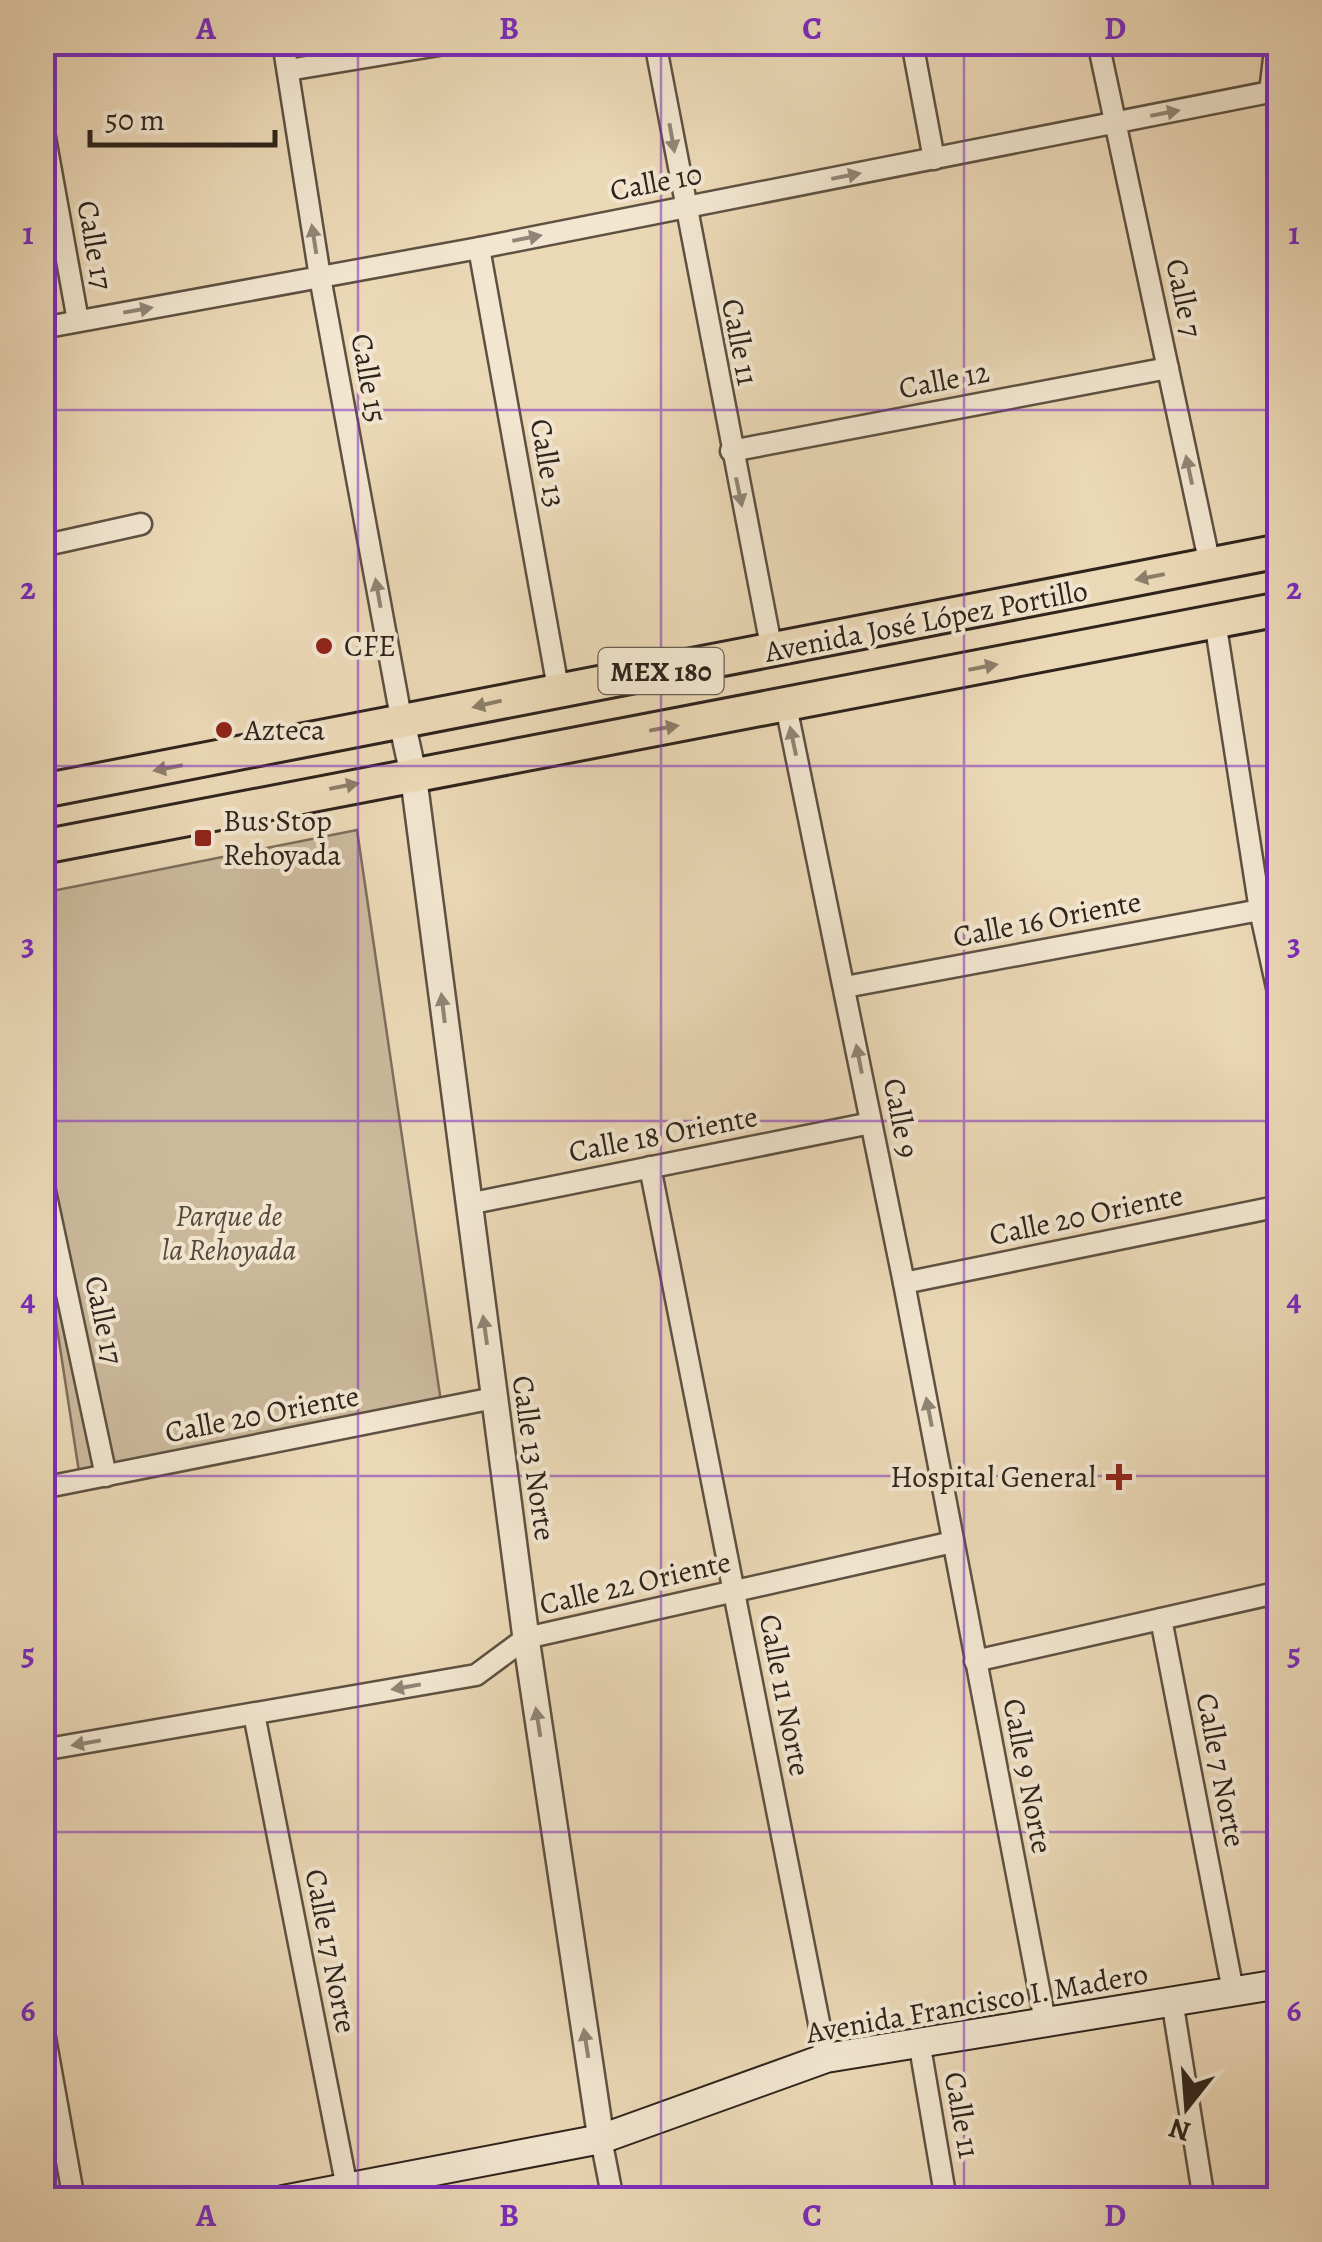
<svg xmlns="http://www.w3.org/2000/svg" width="1322" height="2242" font-family="Alegreya,serif">
<style>
.green{fill:#cbb99c;stroke:#7d6e5c;stroke-width:2.5}
.lines{fill:none;stroke-linecap:round;stroke-linejoin:round}
.minor-casing{stroke:#5e5142;stroke-width:25}
.tertiary-casing{stroke:#5e5142;stroke-width:30}
.secondary-casing{stroke:#2f241c;stroke-width:32}
.primary-casing{stroke:#2f241c;stroke-width:38}
.minor{stroke:#f2e6d0;stroke-width:20}
.tertiary{stroke:#f2e6d0;stroke-width:25}
.secondary{stroke:#f2e6d0;stroke-width:28}
.primary{stroke:#ebd8b6;stroke-width:32}
.oneway{fill:#908576}
.oneway2{fill:#8d7e69}
.grid{fill:none;stroke:#7b2cbf;stroke-width:2.5;stroke-opacity:0.55}
.poi-dot{fill:#8f2418;stroke:#f2e6d0;stroke-width:4}
.labels{text-anchor:middle;stroke-width:8;stroke-linejoin:round;paint-order:stroke}
.shield{fill:#f2e6d0;stroke:#6a5e52;stroke-width:2.5}
.shield-label{font-size:28px;font-weight:bold;fill:#2f241c}
.street-label{font-size:30px;fill:#2f241c;stroke:#f2e6d0}
.poi-label{font-size:30px;fill:#2f241c;stroke:#f2e6d0;text-anchor:start}
.park-label{font-size:30px;font-style:italic;fill:#56493c;stroke:#f2e6d0}
.neatline{fill:none;stroke:#7b2cbf;stroke-width:4}
.grid-label{font-size:32px;text-anchor:middle;font-weight:bold;fill:#7b2cbf}
</style>
<rect width="100%" height="100%" fill="#ebd8b6"/>
<filter id="stains"><feTurbulence type="fractalNoise" baseFrequency=".002" numOctaves="4"/><feColorMatrix values="0 0 0 0 .2 0 0 0 0 .09 0 0 0 0 .02 0 0 0 .5 -.17"/></filter>
<radialGradient id="worn" r=".72"><stop offset=".6" stop-color="#630" stop-opacity="0"/><stop offset="1" stop-color="#630" stop-opacity=".3"/></radialGradient>
<!-- green -->
<path class="green" d="M357 830 441 1402 79 1472 43 1236 42 893Z"/>
<g class="lines">
<!-- minor casing -->
<g class="minor-casing">
<g id="minor">
<path d="M283 42 320 277 402 723"/>
<path d="M655 42 772 651"/>
<path d="M912 42 934 159"/>
<path d="M1098 42 1210 565"/>
<path d="M288 70 457 42"/>
<path d="M1270 92 1276 42"/>
<path d="M42 121 78 321"/>
<path d="M479 248 558 688"/>
<path d="M42 328 479 248 1280 90"/>
<path d="M731 451 1168 368"/>
<path d="M42 546 141 524"/>
<path d="M1215 621 1260 910 1280 1001"/>
<path d="M786 706 904 1283 1045 2021"/>
<path d="M845 987 1260 910"/>
<path d="M650 1167 826 2058"/>
<path d="M42 1177 106 1476"/>
<path d="M468 1204 871 1123"/>
<path d="M904 1283 1280 1206"/>
<path d="M42 1488 494 1398"/>
<path d="M1161 1619 1233 1991"/>
<path d="M975 1661 1280 1592"/>
<path d="M254 1714 349 2198"/>
<path d="M42 1750 476 1675 526 1638 953 1542"/>
<path d="M1172 2000 1204 2200"/>
<path d="M42 2021 74 2200"/>
<path d="M919 2041 946 2200"/>
<path d="M601 2139 613 2200"/>
</g>
</g>
<!-- tertiary casing -->
<g class="tertiary-casing">
<path id="tertiary" d="M402 723 413 773 526 1638 601 2139"/>
</g>
<!-- secondary casing -->
<g class="secondary-casing">
<path id="secondary" d="M283 2200 601 2139 826 2058 1280 1984"/>
</g>
<!-- primary casing -->
<g class="primary-casing">
<g id="primary">
<path d="M42 791 1280 551"/>
<path d="M42 847 1280 609"/>
</g>
</g>
<!-- minor -->
<use href="#minor" class="minor"/>
<!-- tertiary -->
<use href="#tertiary" class="tertiary"/>
<!-- secondary -->
<use href="#secondary" class="secondary"/>
<!-- primary -->
<use href="#primary" class="primary"/>
</g>
<!-- one-way arrows -->
<defs><path id="oneway-solid" d="M-6-.8H1V-3.2L6.5 0L1 3.2V.8H-6Z" transform="scale(2.5)"/></defs>
<g class="oneway">
<use href="#oneway-solid" transform="translate(1165 113) rotate(-11)"/>
<use href="#oneway-solid" transform="translate(672 138) rotate(80)"/>
<use href="#oneway-solid" transform="translate(846 176) rotate(-11)"/>
<use href="#oneway-solid" transform="translate(527 238) rotate(-11)"/>
<use href="#oneway-solid" transform="translate(314 239) rotate(-99)"/>
<use href="#oneway-solid" transform="translate(138 310) rotate(-10)"/>
<use href="#oneway-solid" transform="translate(1189 470) rotate(-102)"/>
<use href="#oneway-solid" transform="translate(739 492) rotate(78)"/>
<use href="#oneway-solid" transform="translate(378 593) rotate(-100)"/>
<use href="#oneway-solid" transform="translate(793 741) rotate(-102)"/>
<use href="#oneway-solid" transform="translate(443 1008) rotate(-97)"/>
<use href="#oneway-solid" transform="translate(859 1059) rotate(-101)"/>
<use href="#oneway-solid" transform="translate(485 1330) rotate(-98)"/>
<use href="#oneway-solid" transform="translate(929 1412) rotate(-101)"/>
<use href="#oneway-solid" transform="translate(406 1687) rotate(170)"/>
<use href="#oneway-solid" transform="translate(538 1722) rotate(-99)"/>
<use href="#oneway-solid" transform="translate(86 1743) rotate(170)"/>
<use href="#oneway-solid" transform="translate(586 2043) rotate(-99)"/>
</g>
<g class="oneway2">
<use href="#oneway-solid" transform="translate(1150 577) rotate(169)"/>
<use href="#oneway-solid" transform="translate(983 667) rotate(-11)"/>
<use href="#oneway-solid" transform="translate(487 704) rotate(167)"/>
<use href="#oneway-solid" transform="translate(664 728) rotate(-10)"/>
<use href="#oneway-solid" transform="translate(168 768) rotate(169)"/>
<use href="#oneway-solid" transform="translate(344 786) rotate(-11)"/>
</g>
<!-- grid -->
<path class="grid" d="M358 42V2200M661 42V2200M964 42V2200M42 410H1280M42 766H1280M42 1121H1280M42 1476H1280M42 1832H1280"/>
<!-- markers -->
<g class="poi-dot">
<circle cx="324" cy="646" r="10"/>
<circle cx="224" cy="730" r="10"/>
<rect x="193" y="828" width="20" height="20" rx="5"/>
<path d="M1114 1462h10v10h10v10h-10v10h-10v-10h-10v-10h10z"/>
</g>
<g class="labels">
<!-- shield labels -->
<rect class="shield" x="598.5" y="648" width="125" height="46" rx="8"/>
<g class="shield-label">
<text x="661" y="681">MEX 180</text>
</g>
<!-- street labels -->
<g class="street-label">
<text transform="translate(656 182) rotate(-11)" y="10">Calle 10</text>
<text transform="translate(95 245) rotate(80)" y="10">Calle 17</text>
<text transform="translate(1184 298) rotate(78)" y="10">Calle 7</text>
<text transform="translate(740 342) rotate(79)" y="10">Calle 11</text>
<text transform="translate(369 378) rotate(80)" y="10">Calle 15</text>
<text transform="translate(944 380) rotate(-11)" y="10">Calle 12</text>
<text transform="translate(548 463) rotate(80)" y="10">Calle 13</text>
<text transform="translate(926 621) rotate(-11)" y="10">Avenida José López Portillo</text>
<text transform="translate(1047 919) rotate(-11)" y="10">Calle 16 Oriente</text>
<text transform="translate(901 1118) rotate(79)" y="10">Calle 9</text>
<text transform="translate(663 1134) rotate(-11)" y="10">Calle 18 Oriente</text>
<text transform="translate(1086 1215) rotate(-12)" y="10">Calle 20 Oriente</text>
<text transform="translate(104 1320) rotate(78)" y="10">Calle 17</text>
<text transform="translate(262 1414) rotate(-11)" y="10">Calle 20 Oriente</text>
<text transform="translate(534 1458) rotate(82)" y="10">Calle 13 Norte</text>
<text transform="translate(635 1583) rotate(-13)" y="10">Calle 22 Oriente</text>
<text transform="translate(785 1695) rotate(79)" y="10">Calle 11 Norte</text>
<text transform="translate(1221 1770) rotate(79)" y="10">Calle 7 Norte</text>
<text transform="translate(1028 1776) rotate(79)" y="10">Calle 9 Norte</text>
<text transform="translate(331 1951) rotate(79)" y="10">Calle 17 Norte</text>
<text transform="translate(977 2003) rotate(-10)" y="10">Avenida Francisco I. Madero</text>
<text transform="translate(962 2115) rotate(80)" y="10">Calle 11</text>
</g>
<!-- poi labels -->
<g class="poi-label">
<text x="344" y="656">CFE</text>
<text x="244" y="740">Azteca</text>
<text x="223" y="831">Bus Stop<tspan x="223" dy="34">Rehoyada</tspan></text>
<text x="1096" y="1487" text-anchor="end">Hospital General</text>
</g>
<!-- park labels -->
<g class="park-label">
<text x="229" y="1226">Parque de<tspan x="229" dy="34">la Rehoyada</tspan></text>
</g>
</g>
<!-- margin -->
<rect width="1322" height="2242" fill="none" stroke="#ebd8b6" stroke-width="110"/>
<!-- north arrow -->
<g transform="translate(1187 2107) rotate(197)" stroke="#f2e6d0" stroke-width="8" paint-order="stroke">
<path d="M0-8L18 38L0 25L-18 38Z" fill="#2f241c"/>
<text y="-15" font-size="28" font-weight="bold" text-anchor="middle" fill="#2f241c">N</text>
</g>
<!-- scale -->
<path d="M90 130v15h185v-15" fill="none" stroke="#2f241c" stroke-width="5"/>
<text x="105" y="130" font-size="30" fill="#2f241c" stroke="#f2e6d0" stroke-width="8" paint-order="stroke">50 m</text>
<rect x="55" y="55" width="1212" height="2132" class="neatline"/>
<g class="grid-label">
<text x="206" y="39">A</text>
<text x="509" y="39">B</text>
<text x="812" y="39">C</text>
<text x="1115" y="39">D</text>
<text x="28" y="244">1</text>
<text x="1294" y="244">1</text>
<text x="28" y="599">2</text>
<text x="1294" y="599">2</text>
<text x="28" y="955">3</text>
<text x="1294" y="955">3</text>
<text x="28" y="1310">4</text>
<text x="1294" y="1310">4</text>
<text x="28" y="1665">5</text>
<text x="1294" y="1665">5</text>
<text x="28" y="2021">6</text>
<text x="1294" y="2021">6</text>
<text x="206" y="2226">A</text>
<text x="509" y="2226">B</text>
<text x="812" y="2226">C</text>
<text x="1115" y="2226">D</text>
</g>
<rect width="100%" height="100%" filter="url(#stains)"/>
<rect width="100%" height="100%" fill="url(#worn)"/>
</svg>
